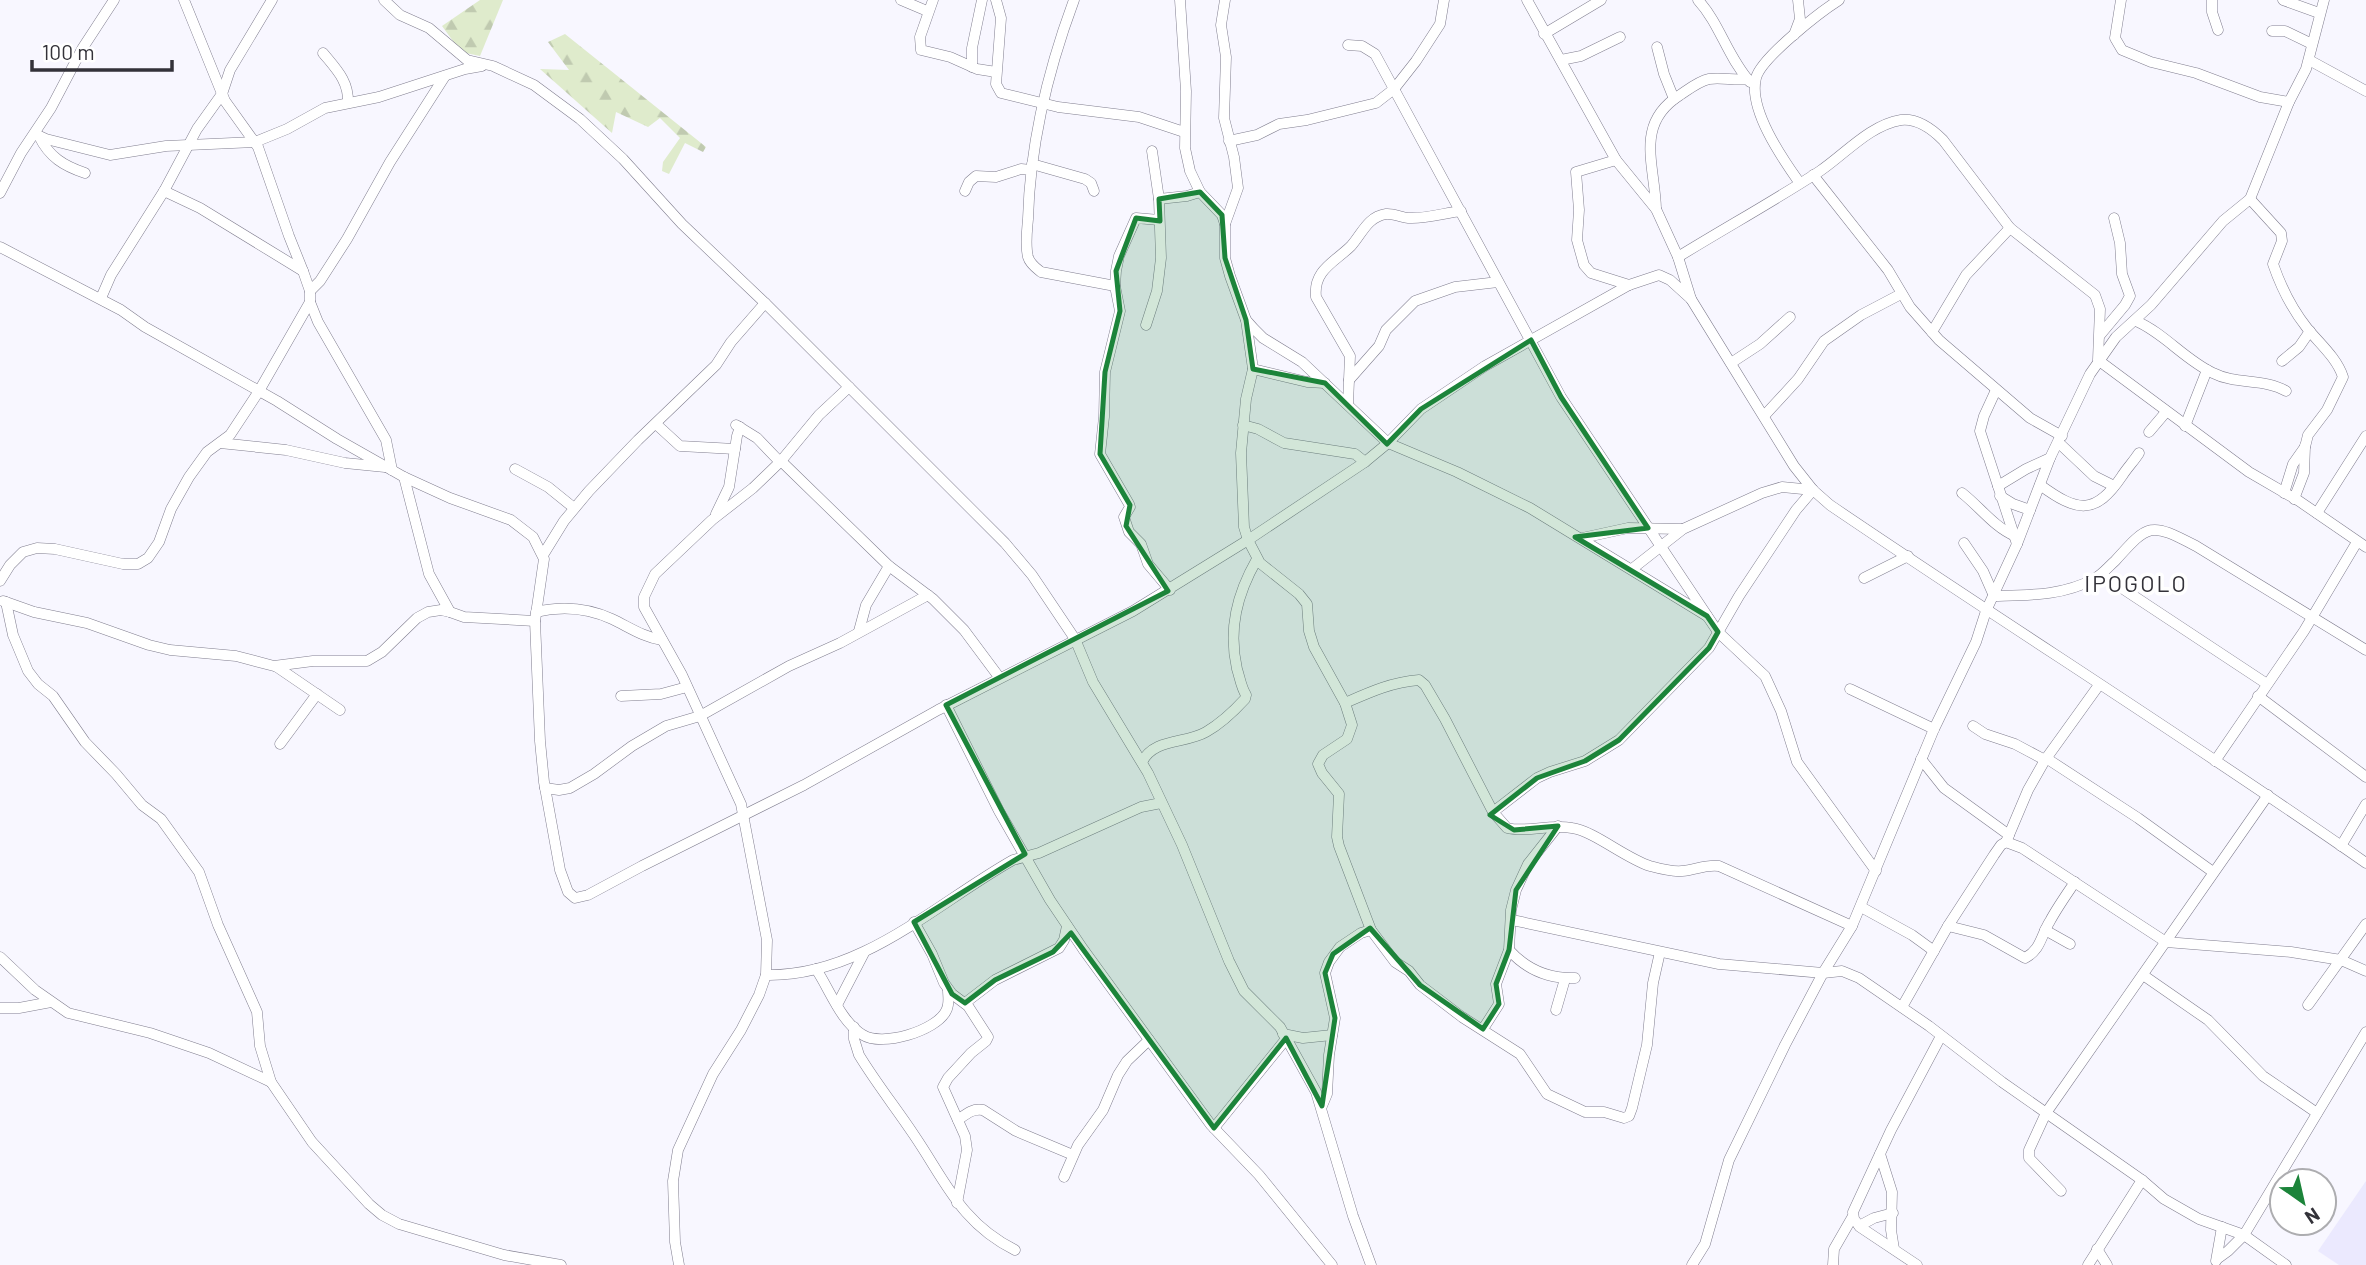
<svg xmlns="http://www.w3.org/2000/svg" width="2366" height="1265" font-family="Barlow,sans-serif">
<style>
.built{fill:#ebe9fe}
.forest{fill:url(#forest-firs)}
.lines{fill:none;stroke-linecap:round;stroke-linejoin:round}
.minor-casing{stroke:#807e8f;stroke-width:11}
.minor{stroke:#fff;stroke-width:10}
.marked{fill:#1c843a;fill-opacity:0.2;stroke:#1c843a;stroke-width:5;stroke-linejoin:round}
.labels{text-anchor:middle;stroke-width:7;stroke-linejoin:round;paint-order:stroke}
.quarter-label{font-size:23px;letter-spacing:2px;fill:#333239;stroke:#fff}
</style>
<defs>
<pattern id="forest-firs" width="22" height="20" patternUnits="userSpaceOnUse" patternTransform="scale(1.75)"><rect width="22" height="20" fill="#dfebcc"/><path d="M5 1l3.5 6h-7zM16 11l3.5 6h-7z" fill="#c0cab0"/></pattern>
</defs>
<rect width="100%" height="100%" fill="#f8f7ff"/>
<!-- built -->
<path class="built" d="M2366 1181V1265H2339L2318 1251Z"/>
<!-- forest -->
<g class="forest">
<path d="M480 0H503L480 56 461 52 442 26Z"/>
<path d="M565 34 706 147 703 152 685 143 669 174 662 171 663 162 680 138 660 118 648 127 616 112 612 133 540 69 569 70 548 42Z"/>
</g>
<g class="lines">
<!-- minor casing -->
<g class="minor-casing">
<g id="minor">
<path d="M384 0 400 15 429 28 467 60 493 66 534 85 580 119 623 159 682 224 765 303 1005 543 1032 575 1075 639 1093 682 1148 773 1182 845 1229 961 1244 991 1280 1027 1316 1092 1353 1216 1371 1265"/>
<path d="M901 0 927 11"/>
<path d="M933 0 920 37 921 50 950 57 977 69 996 72"/>
<path d="M996 0 1001 18 996 84 1001 93 1058 107 1139 117 1184 132"/>
<path d="M1074 0C1048 70 1030 144 1028 219 1027 231 1025 245 1028 257 1030 264 1036 268 1041 272L1115 286"/>
<path d="M1180 0 1186 91 1185 148 1190 171 1200 192 1222 215 1225 224V258L1230 276 1246 320 1254 329 1263 338 1302 362 1388 443 1457 472 1530 508 1707 616"/>
<path d="M1225 0 1221 25 1226 57 1224 118 1234 157 1238 188 1225 224"/>
<path d="M1527 0 1616 160 1656 209 1678 257 1691 299"/>
<path d="M1698 0C1720 24 1727 56 1750 82"/>
<path d="M2121 0 2115 38 2122 50 2151 62 2196 73 2260 97 2289 102"/>
<path d="M2212 0V12L2218 30"/>
<path d="M2283 0 2319 13"/>
<path d="M2272 31H2285L2312 44"/>
<path d="M1544 34 1601 0"/>
<path d="M1794 35 1800 19 1798 0"/>
<path d="M1348 45 1362 46 1375 54 1561 397 1718 632 1765 676 1781 711 1797 762 1876 871"/>
<path d="M1657 47 1664 74 1674 99"/>
<path d="M323 53C336 69 349 81 348 103"/>
<path d="M1561 60 1581 56 1620 37"/>
<path d="M2309 60 2366 91"/>
<path d="M972 67V48L982 0"/>
<path d="M35 134 46 139 110 155 166 146 255 142 287 129 325 108 379 97 465 69 482 66"/>
<path d="M39 136C49 157 64 166 85 173"/>
<path d="M1229 141 1257 135 1279 124 1307 120 1376 103 1394 89 1416 61 1440 24 1444 0"/>
<path d="M1616 160 1576 172 1579 210 1577 240 1584 265 1591 273 1629 285"/>
<path d="M1032 164 1085 179 1091 183 1094 191"/>
<path d="M1813 175 1888 270 1910 307 1939 340 2030 418 2062 436"/>
<path d="M1799 182C1782 158 1748 109 1756 78 1761 58 1820 12 1839 0"/>
<path d="M164 191 200 208 303 271"/>
<path d="M965 191 969 182 976 176 996 177 1021 169 1031 170"/>
<path d="M0 193 21 153 51 108 82 49 114 0"/>
<path d="M1159 199 1187 196 1200 192"/>
<path d="M2250 199 2281 233 2282 241 2273 264C2281 287 2291 308 2307 328 2319 343 2337 358 2343 377L2327 410 2308 435 2305 447 2293 464 2284 493"/>
<path d="M1656 209C1655 165 1634 124 1680 95 1689 89 1699 81 1709 79 1722 77 1735 81 1748 79"/>
<path d="M1159 220 1136 218 1119 256 1116 271 1115 286 1120 311 1105 372 1104 417 1100 454 1129 504 1130 507 1124 517 1129 532 1141 544 1148 564 1170 590"/>
<path d="M0 247 121 310 145 327 277 401 337 439 404 477 450 498 511 520 533 537 544 559 535 621 540 741 544 782 560 870 568 892 575 898 588 895 642 866 804 785 938 710 1133 611 1248 540 1365 462 1388 443 1421 409 1485 366 1629 285 1659 275 1670 280 1691 299 1794 466 1813 490 1830 505C2008 626 2190 740 2366 863"/>
<path d="M1678 257C1725 228 1774 201 1820 171 1845 154 1870 125 1901 120 1918 118 1932 129 1943 140L2010 228 2095 295 2100 309 2098 360 2249 472 2299 501 2366 547"/>
<path d="M310 291 320 281 347 239 390 162 445 76"/>
<path d="M101 298 111 275 164 191 197 129 222 94 230 70 272 0"/>
<path d="M310 302 318 322 386 440 392 470"/>
<path d="M1246 320 1253 369 1246 399 1241 453 1244 527 1248 540 1260 563 1299 594 1307 604 1309 631 1314 647 1345 703 1352 725 1347 739 1323 755 1318 764 1322 773 1339 794 1337 837 1339 846 1371 930 1395 962 1409 971 1420 985 1462 1017 1520 1054 1547 1094 1585 1112H1604L1624 1118 1629 1116 1632 1108 1647 1045 1653 983 1660 952"/>
<path d="M2136 321C2164 333 2185 360 2213 373 2236 385 2264 378 2286 391"/>
<path d="M1146 325 1157 291 1161 258 1159 199 1152 151"/>
<path d="M1932 332 1966 275 2010 228"/>
<path d="M2100 335 2125 305 2130 296 2122 274 2120 243 2114 218"/>
<path d="M2282 361 2299 347 2310 331"/>
<path d="M1731 363 1760 344 1790 317"/>
<path d="M1253 369 1307 382 1325 383"/>
<path d="M1349 380 1379 346 1386 330 1415 301 1455 287 1498 282"/>
<path d="M1996 390 1984 416 1980 431 2017 544"/>
<path d="M1348 404 1350 356 1316 297C1313 270 1335 262 1351 246 1362 234 1367 217 1386 214 1395 213 1403 219 1412 218 1428 218 1445 213 1461 211"/>
<path d="M1764 416 1798 379 1824 341 1861 315 1901 294"/>
<path d="M656 424 680 446 735 449"/>
<path d="M736 425 757 438 780 462"/>
<path d="M1243 425 1258 429 1284 443 1355 454 1365 462"/>
<path d="M2185 426 2207 370"/>
<path d="M2149 432 2166 412"/>
<path d="M220 443 286 450 345 463 385 467"/>
<path d="M2059 443 2094 476 2114 486"/>
<path d="M781 461 889 566 933 599 964 630 999 677"/>
<path d="M515 469 548 487 574 508"/>
<path d="M404 477 429 574 450 612 464 617 535 621"/>
<path d="M2040 485C2077 512 2095 516 2122 476 2127 468 2134 461 2139 453"/>
<path d="M1998 486 2026 469 2050 458"/>
<path d="M1962 493C1980 507 1994 527 2015 536"/>
<path d="M2000 496 2013 504 2030 510"/>
<path d="M2294 499 2304 473 2305 446"/>
<path d="M2317 513 2366 436"/>
<path d="M716 514 729 487 737 436 740 427"/>
<path d="M1582 538 1628 528 1682 529"/>
<path d="M1964 543 1983 571 1994 596C2029 595 2062 596 2094 579 2103 574 2108 567 2115 561 2149 523 2150 522 2196 546L2366 650"/>
<path d="M543 555 564 521 589 491 638 440 716 365 731 342 765 303"/>
<path d="M1632 569 1683 529 1762 493 1782 487 1813 490"/>
<path d="M2102 575 2267 684"/>
<path d="M1864 578 1908 556"/>
<path d="M0 581 10 565 23 552 37 548 55 549 123 564H138L148 558 159 542 171 509 189 477 207 452 230 435 259 391 310 302V291L303 271 289 236 258 147 225 101 184 0"/>
<path d="M3 601 34 612 87 623 149 645 170 650 236 656 274 666 313 661H367L382 652 417 618 428 612 441 610 450 612"/>
<path d="M6 602 13 635 28 671 38 684 53 696 85 742 116 774 142 805 161 819 199 872 218 925 257 1012 260 1046 271 1082 312 1142 369 1204 382 1215 399 1224 504 1255 561 1265"/>
<path d="M536 612C561 606 588 608 612 619 629 627 643 637 662 640"/>
<path d="M859 631 866 605 889 566"/>
<path d="M277 667 340 710"/>
<path d="M1850 689 1934 729"/>
<path d="M621 696 661 694 687 687"/>
<path d="M2258 696 2366 777"/>
<path d="M1345 703C1370 692 1392 682 1419 680L1425 685 1445 719 1493 812 1507 828C1528 833 1548 824 1572 828 1594 831 1625 858 1650 866 1661 869 1671 872 1682 871 1695 870 1706 864 1719 866L1852 926"/>
<path d="M946 705 999 811 1050 900 1083 949 1211 1125 1259 1175 1332 1265"/>
<path d="M1973 726 1985 734 2015 744 2045 760"/>
<path d="M280 744 317 694"/>
<path d="M2046 758 2138 818 2213 872"/>
<path d="M1921 759 1944 788 2009 835"/>
<path d="M2215 761 2304 631 2357 542"/>
<path d="M1142 762C1154 738 1185 744 1206 732 1220 724 1234 711 1245 699L1246 695C1241 687 1240 678 1237 669 1228 629 1237 594 1257 559"/>
<path d="M545 788 559 790 570 788 594 774 632 746 666 726 700 716 789 666 840 643 928 595"/>
<path d="M1493 812 1537 778 1550 772 1585 761 1619 740 1709 648 1739 596 1796 510 1813 490"/>
<path d="M2006 842 2028 790 2045 760 2099 685"/>
<path d="M2341 846 2366 804"/>
<path d="M1861 907 1912 935 1934 951"/>
<path d="M1512 920 1719 964 1823 973 1842 971 1859 978 1929 1026 2002 1082 2142 1180 2164 1199 2199 1219 2244 1235 2286 1265"/>
<path d="M914 922 932 954 944 983 952 994 968 1006 988 1037 986 1041 971 1053 948 1078 943 1087 965 1136 967 1150 957 1203"/>
<path d="M1948 926 1984 935 2025 958C2041 950 2041 935 2050 921 2057 908 2066 895 2075 882"/>
<path d="M2045 930 2070 944"/>
<path d="M1509 950C1527 970 1548 979 1575 978"/>
<path d="M0 957 35 990 68 1013 150 1033 209 1053 271 1082"/>
<path d="M816 969C830 990 841 1022 863 1035 882 1047 936 1031 946 1011 950 1004 948 997 948 990"/>
<path d="M766 975C861 977 935 904 1013 860L1039 853 1141 807 1161 803"/>
<path d="M2143 975 2208 1020 2263 1076 2317 1113"/>
<path d="M965 1003 995 980 1059 948 1064 940 1067 926"/>
<path d="M837 1005 864 953"/>
<path d="M2308 1005 2366 924"/>
<path d="M1902 1007 1948 926 1994 855 2001 845 2006 842 2022 848 2166 942 2291 952 2341 960 2366 971"/>
<path d="M0 1008H19L51 1002"/>
<path d="M1556 1010 1565 979"/>
<path d="M854 1027V1039L859 1055C876 1083 896 1108 914 1135 946 1182 961 1223 1015 1250"/>
<path d="M1483 1029 1499 1004 1496 984 1509 950 1511 910 1516 890 1528 864 1558 826"/>
<path d="M1283 1034 1303 1038 1332 1035"/>
<path d="M1322 1106 1327 1094 1329 1055 1335 1018 1325 973 1329 962 1340 947 1361 933 1371 930"/>
<path d="M958 1120C966 1114 973 1108 983 1110L1016 1131 1073 1155"/>
<path d="M1214 1128 1286 1039"/>
<path d="M1880 1154 1892 1192 1891 1230 1894 1249"/>
<path d="M1064 1177 1078 1145 1103 1110 1118 1075 1127 1061 1149 1040"/>
<path d="M2061 1191 2029 1158V1150L2046 1113 2268 795"/>
<path d="M1859 1226 1874 1218 1893 1213"/>
<path d="M2097 1249 2107 1265"/>
<path d="M2217 1259 2228 1251 2244 1235 2366 1032"/>
<path d="M2216 1261 2222 1227"/>
<path d="M679 1265 675 1242 673 1181 678 1150 713 1074 741 1030 759 995 766 975 767 940 741 804 682 675 644 607V597L655 574 712 520 753 488 781 461 819 415 849 387"/>
<path d="M1692 1265 1705 1244 1729 1160 1785 1045 1823 973 1852 926 1934 729 1976 642 1986 611 2017 544 2050 458 2090 374 2116 337 2151 305 2223 221 2250 199 2289 102 2306 69 2324 0"/>
<path d="M1833 1265 1834 1249 1853 1216"/>
<path d="M1917 1265 1860 1227 1854 1219 1853 1212 1891 1130 1941 1036"/>
<path d="M2088 1265 2142 1180"/>
</g>
</g>
<!-- minor -->
<use href="#minor" class="minor"/>
</g>
<!-- marked area -->
<path class="marked" d="M1200 192 1222 215 1225 258 1246 320 1253 369 1325 383 1387 444 1421 409 1531 340 1561 397 1648 528 1575 537 1707 616 1718 632 1709 648 1619 740 1585 761 1537 778 1490 815 1514 830 1558 826 1516 890 1509 950 1496 984 1499 1004 1483 1029 1420 985 1370 928 1333 954 1325 973 1335 1018 1322 1106 1286 1038 1214 1128 1071 933 1053 952 995 980 965 1003 952 994 914 922 1025 854 946 705 1168 591 1126 526 1130 505 1100 454 1105 372 1120 311 1116 271 1136 218 1160 221 1159 199Z"/>
<g class="labels">
<!-- quarter labels -->
<g class="quarter-label">
<text x="2136" y="592">IPOGOLO</text>
</g>
</g>
<!-- north arrow -->
<g transform="translate(2303 1202) rotate(146)"><circle r="33" fill="#ffffff" stroke="#adadb0" stroke-width="2"/>
<path d="M0-5L12 26L0 18L-12 26Z" fill="#1c843a"/>
<text y="-10" font-size="19" font-weight="bold" text-anchor="middle" fill="#333239">N</text>
</g>
<!-- scale -->
<path d="M32 60v10h140v-10" fill="none" stroke="#333239" stroke-width="3.5"/>
<text x="42" y="60" font-size="21" fill="#333239" stroke="#ffffff" stroke-width="5" paint-order="stroke">100 m</text>
</svg>
